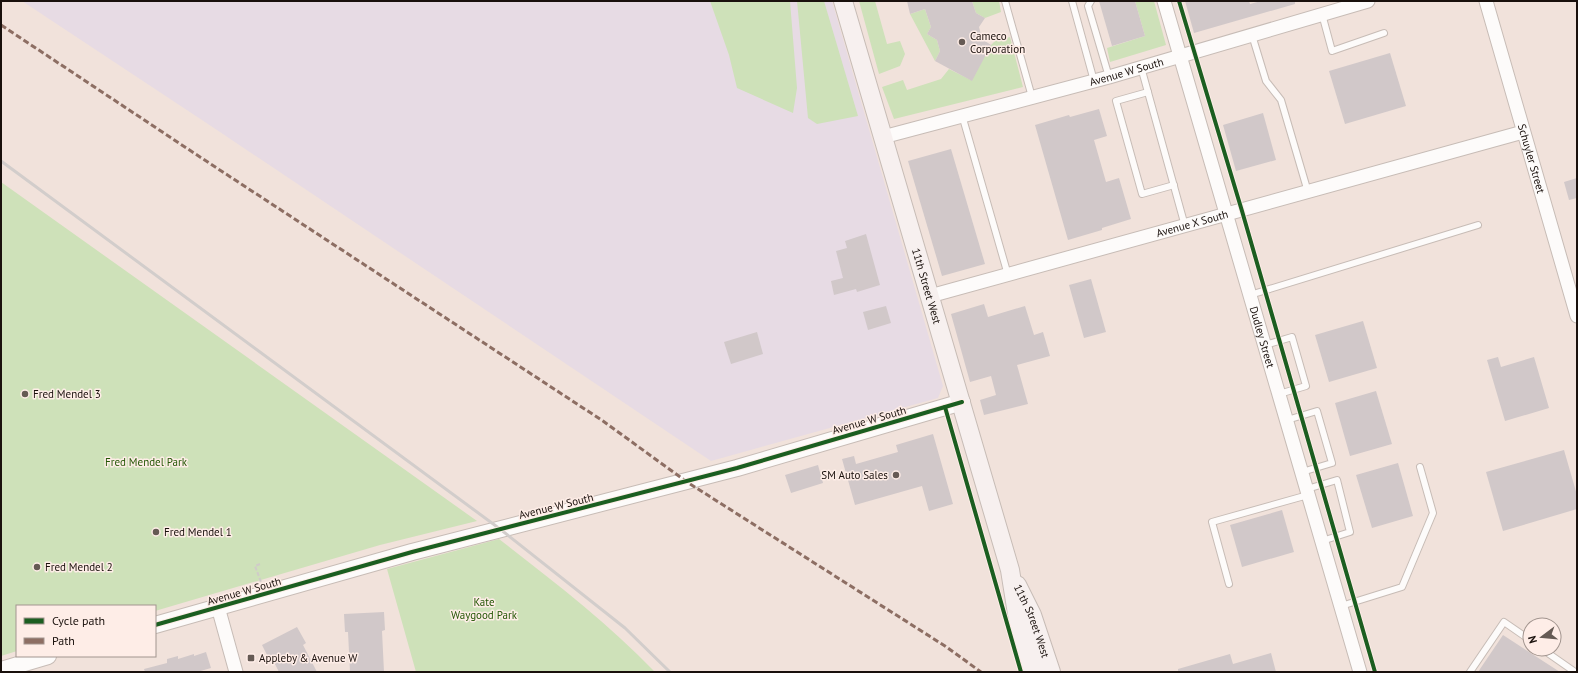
<svg xmlns="http://www.w3.org/2000/svg" width="1578" height="673" font-family="'PT Sans',sans-serif">
<style>
.industrial{fill:#e7dbe4}
.green{fill:#cee1b9}
.building{fill:#d1c8c9}
.lines{fill:none;stroke-linecap:round;stroke-linejoin:round}
.service-casing{stroke:#c7bcb6;stroke-width:8}
.minor-casing{stroke:#c7bcb6;stroke-width:15}
.tertiary-casing{stroke:#c7bcb6;stroke-width:18}
.secondary-casing{stroke:#c7bcb6;stroke-width:20}
.path{stroke:#d0cbc9;stroke-width:2;stroke-dasharray:4 2;stroke-linecap:butt}
.service{stroke:#fdfbfa;stroke-width:6}
.minor{stroke:#fdfbfa;stroke-width:13}
.tertiary{stroke:#fdfbfa;stroke-width:16}
.secondary{stroke:#f7f0ef;stroke-width:18}
.rail{stroke:#d2cdcb;stroke-width:3}
.quiet{stroke:#8d6e63;stroke-width:3;stroke-dasharray:6 3;stroke-linecap:butt}
.cycleway-casing{stroke:#feede7;stroke-width:6}
.cycleway{stroke:#1b5e20;stroke-width:4}
.poi-dot{fill:#655a54;stroke:#feede7;stroke-width:1.5}
.labels{text-anchor:middle;stroke-width:3;stroke-linejoin:round;paint-order:stroke}
.poi-label{font-size:11px;fill:#19100c;stroke:#feede7;text-anchor:start}
.street-label{font-size:11px;fill:#19100c;stroke:#feede7}
.park-label{font-size:11px;fill:#245705;stroke:#feede7}
</style>
<rect width="100%" height="100%" fill="#f1e2db"/>
<!-- industrial -->
<path class="industrial" d="M22 1H832L943 386 938 398 711 461 214 128Z"/>
<!-- green -->
<g class="green">
<path d="M710 1H790L797 88 793 113 737 88 729 55Z"/>
<path d="M797 1H824L858 116 817 124 808 118Z"/>
<path d="M859 1H875L887 44 900 41 905 54 900 66 879 74Z"/>
<path d="M972 1H999L1001 12 985 18 976 13Z"/>
<path d="M1135 1H1154L1166 45 1110 62 1107 48 1145 36Z"/>
<path d="M925 9 931 27 927 34 937 40 940 51 935 61 910 14Z"/>
<path d="M1010 37 1023 87 894 119 882 87 903 80 907 90 941 79 949 69 971 80 991 45 995 41Z"/>
<path d="M1 182 477 521 380 545 155 611V606H17V651L1 656Z"/>
<path d="M499 539C553 581 608 623 655 672H416L387 569Z"/>
</g>
<!-- building -->
<g class="building">
<path d="M907 1H972L976 13 985 18 979 27 982 39 991 45 972 81 935 61 940 51 937 40 927 34 931 27 925 9 910 14Z"/>
<path d="M1099 1H1135L1145 36 1112 46Z"/>
<path d="M1185 1H1249L1250 4 1261 1H1295V4L1194 33Z"/>
<path d="M1390 53 1406 106 1345 124 1329 71Z"/>
<path d="M1099 109 1107 136 1094 140 1106 182 1119 178 1131 219 1102 228V230L1068 240 1035 125 1069 115 1070 117Z"/>
<path d="M1263 113 1276 160 1236 171 1223 125Z"/>
<path d="M951 149 985 264 942 276 908 161Z"/>
<path d="M1577 178V198L1569 200 1564 182Z"/>
<path d="M866 234 880 285 857 292 856 289 834 295 831 281 843 278 836 251 847 248 845 241Z"/>
<path d="M1091 279 1106 332 1084 338 1069 285Z"/>
<path d="M984 304 988 317 1025 306 1034 335 1043 332 1050 356 1017 365 1028 404 984 415 980 400 996 395 991 376 970 382 951 314Z"/>
<path d="M886 306 891 323 868 330 863 312Z"/>
<path d="M1363 321 1377 368 1329 382 1315 335Z"/>
<path d="M757 332 763 354 731 364 724 342Z"/>
<path d="M1498 357 1501 367 1534 357 1549 408 1505 421 1487 360Z"/>
<path d="M1376 391 1392 444 1350 456 1335 403Z"/>
<path d="M933 434 953 504 929 511 922 486 855 505 842 459 854 456 856 464 898 452 896 445Z"/>
<path d="M1564 450 1577 495V509L1503 531 1486 472Z"/>
<path d="M1398 463 1413 516 1372 528 1356 475Z"/>
<path d="M818 465 823 483 791 493 785 475Z"/>
<path d="M1282 510 1294 552 1242 567 1230 525Z"/>
<path d="M384 612 385 630 382 631 384 672H350L348 632H345L344 614Z"/>
<path d="M297 627 306 643 303 645 317 672H279L273 660 270 661 262 645Z"/>
<path d="M1503 635 1560 672H1478Z"/>
<path d="M206 652 211 668 197 672H145L144 669 167 663V659L178 656V659L194 654V656Z"/>
<path d="M1271 653 1276 672H1178V669L1230 654 1233 664Z"/>
</g>
<g class="lines">
<!-- service casing -->
<g class="service-casing">
<g id="service">
<path d="M1005 1 1032 97"/>
<path d="M1072 1 1094 81"/>
<path d="M1091 1 1088 6 1109 77"/>
<path d="M1322 14 1332 51 1384 33"/>
<path d="M1252 35 1266 81 1281 100 1308 192"/>
<path d="M1141 67 1185 226"/>
<path d="M1148 92 1116 101 1142 194 1174 185"/>
<path d="M962 115 1008 275"/>
<path d="M1250 295 1478 225"/>
<path d="M1265 345 1292 337 1306 386 1279 394"/>
<path d="M1287 420 1317 411 1332 463 1302 472"/>
<path d="M1307 489 1337 480 1350 532 1322 541"/>
<path d="M1229 584 1212 522 1308 495"/>
<path d="M1341 606 1402 587 1433 513 1420 467"/>
<path d="M1542 649 1575 672"/>
<path d="M1470 672 1504 622 1530 640"/>
</g>
</g>
<!-- minor casing -->
<g class="minor-casing">
<g id="minor">
<path id="s1" d="M1164 1 1360 672"/>
<path id="s2" d="M1486 1 1577 316"/>
<path id="s3" d="M883 137 1109 77 1368 1"/>
<path id="s4" d="M930 296 1523 132"/>
<path d="M218 607 236 672"/>
</g>
</g>
<!-- tertiary casing -->
<g class="tertiary-casing">
<g id="tertiary">
<path d="M155 625 412 552 737 468 962 402"/>
<path d="M1 670 48 656"/>
</g>
</g>
<!-- secondary casing -->
<g class="secondary-casing">
<g id="secondary">
<path id="s5" d="M843 1 1010 570 1018 620 1033 672"/>
<path id="s6" d="M1017 585 1032 615 1051 672"/>
</g>
</g>
<!-- path -->
<path class="path" d="M260 564 255 566 261 582"/>
<!-- service -->
<use href="#service" class="service"/>
<!-- minor -->
<use href="#minor" class="minor"/>
<!-- tertiary -->
<use href="#tertiary" class="tertiary"/>
<!-- secondary -->
<use href="#secondary" class="secondary"/>
<!-- rail -->
<path class="rail" d="M1 161 500 529 625 628 670 672"/>
<!-- quiet -->
<path class="quiet" d="M1 25 200 157 603 421 687 482 945 646 981 672"/>
<!-- cycleway casing -->
<g class="cycleway-casing">
<g id="cycleway">
<path d="M1179 1 1242 211 1375 672"/>
<path d="M945 407 1021 672"/>
<path d="M155 625 412 552 737 468 962 402"/>
</g>
</g>
<!-- cycleway -->
<use href="#cycleway" class="cycleway"/>
</g>
<!-- markers -->
<g class="poi-dot">
<circle cx="962" cy="42" r="4"/>
<circle cx="25" cy="394" r="4"/>
<circle cx="896" cy="475" r="4"/>
<circle cx="156" cy="532" r="4"/>
<circle cx="37" cy="567" r="4"/>
<rect x="247" y="654" width="8" height="8" rx="2"/>
</g>
<g class="labels">
<!-- poi labels -->
<g class="poi-label">
<text x="970" y="40">Cameco<tspan x="970" dy="13">Corporation</tspan></text>
<text x="33" y="398">Fred Mendel 3</text>
<text x="888" y="479" text-anchor="end">SM Auto Sales</text>
<text x="164" y="536">Fred Mendel 1</text>
<text x="45" y="571">Fred Mendel 2</text>
<text x="259" y="662">Appleby &amp; Avenue W</text>
</g>
<!-- street labels -->
<g class="street-label">
<text dy="4" stroke="none"><textPath href="#s3" startOffset="252">Avenue W South</textPath></text>
<text dy="4" stroke="none"><textPath href="#s2" startOffset="164">Schuyler Street</textPath></text>
<text dy="4" stroke="none"><textPath href="#s4" startOffset="272">Avenue X South</textPath></text>
<text dy="4" stroke="none"><textPath href="#s5" startOffset="297">11th Street West</textPath></text>
<text dy="4" stroke="none"><textPath href="#s1" startOffset="350">Dudley Street</textPath></text>
<text transform="translate(869 420) rotate(-16)" y="4">Avenue W South</text>
<text transform="translate(556 506) rotate(-14)" y="4">Avenue W South</text>
<text transform="translate(244 591) rotate(-16)" y="4">Avenue W South</text>
<text dy="4" stroke="none"><textPath href="#s6" startOffset="39">11th Street West</textPath></text>
</g>
<!-- park labels -->
<g class="park-label">
<text x="146" y="466">Fred Mendel Park</text>
<text x="484" y="606">Kate<tspan x="484" dy="13">Waygood Park</tspan></text>
</g>
</g>
<!-- border -->
<rect width="1578" height="673" fill="none" stroke="#19100c" stroke-width="4"/>
<!-- legend -->
<rect x="16" y="605" width="140" height="52" fill="#feede7" stroke="#a2958f"/>
<rect x="24" y="618" width="20" height="6" fill="#1b5e20" stroke="#a2958f"/>
<text x="52" y="625" font-size="12" fill="#19100c">Cycle path</text>
<rect x="24" y="638" width="20" height="6" fill="#8d6e63" stroke="#a2958f"/>
<text x="52" y="645" font-size="12" fill="#19100c">Path</text>
<!-- north arrow -->
<g transform="translate(1542 637) rotate(254)"><circle r="19" fill="#feede7" stroke="#a2958f"/>
<path d="M0-3L7 15L0 10L-7 15Z" fill="#655a54"/>
<text y="-6" font-size="11" font-weight="bold" text-anchor="middle" fill="#19100c">N</text>
</g>
</svg>
